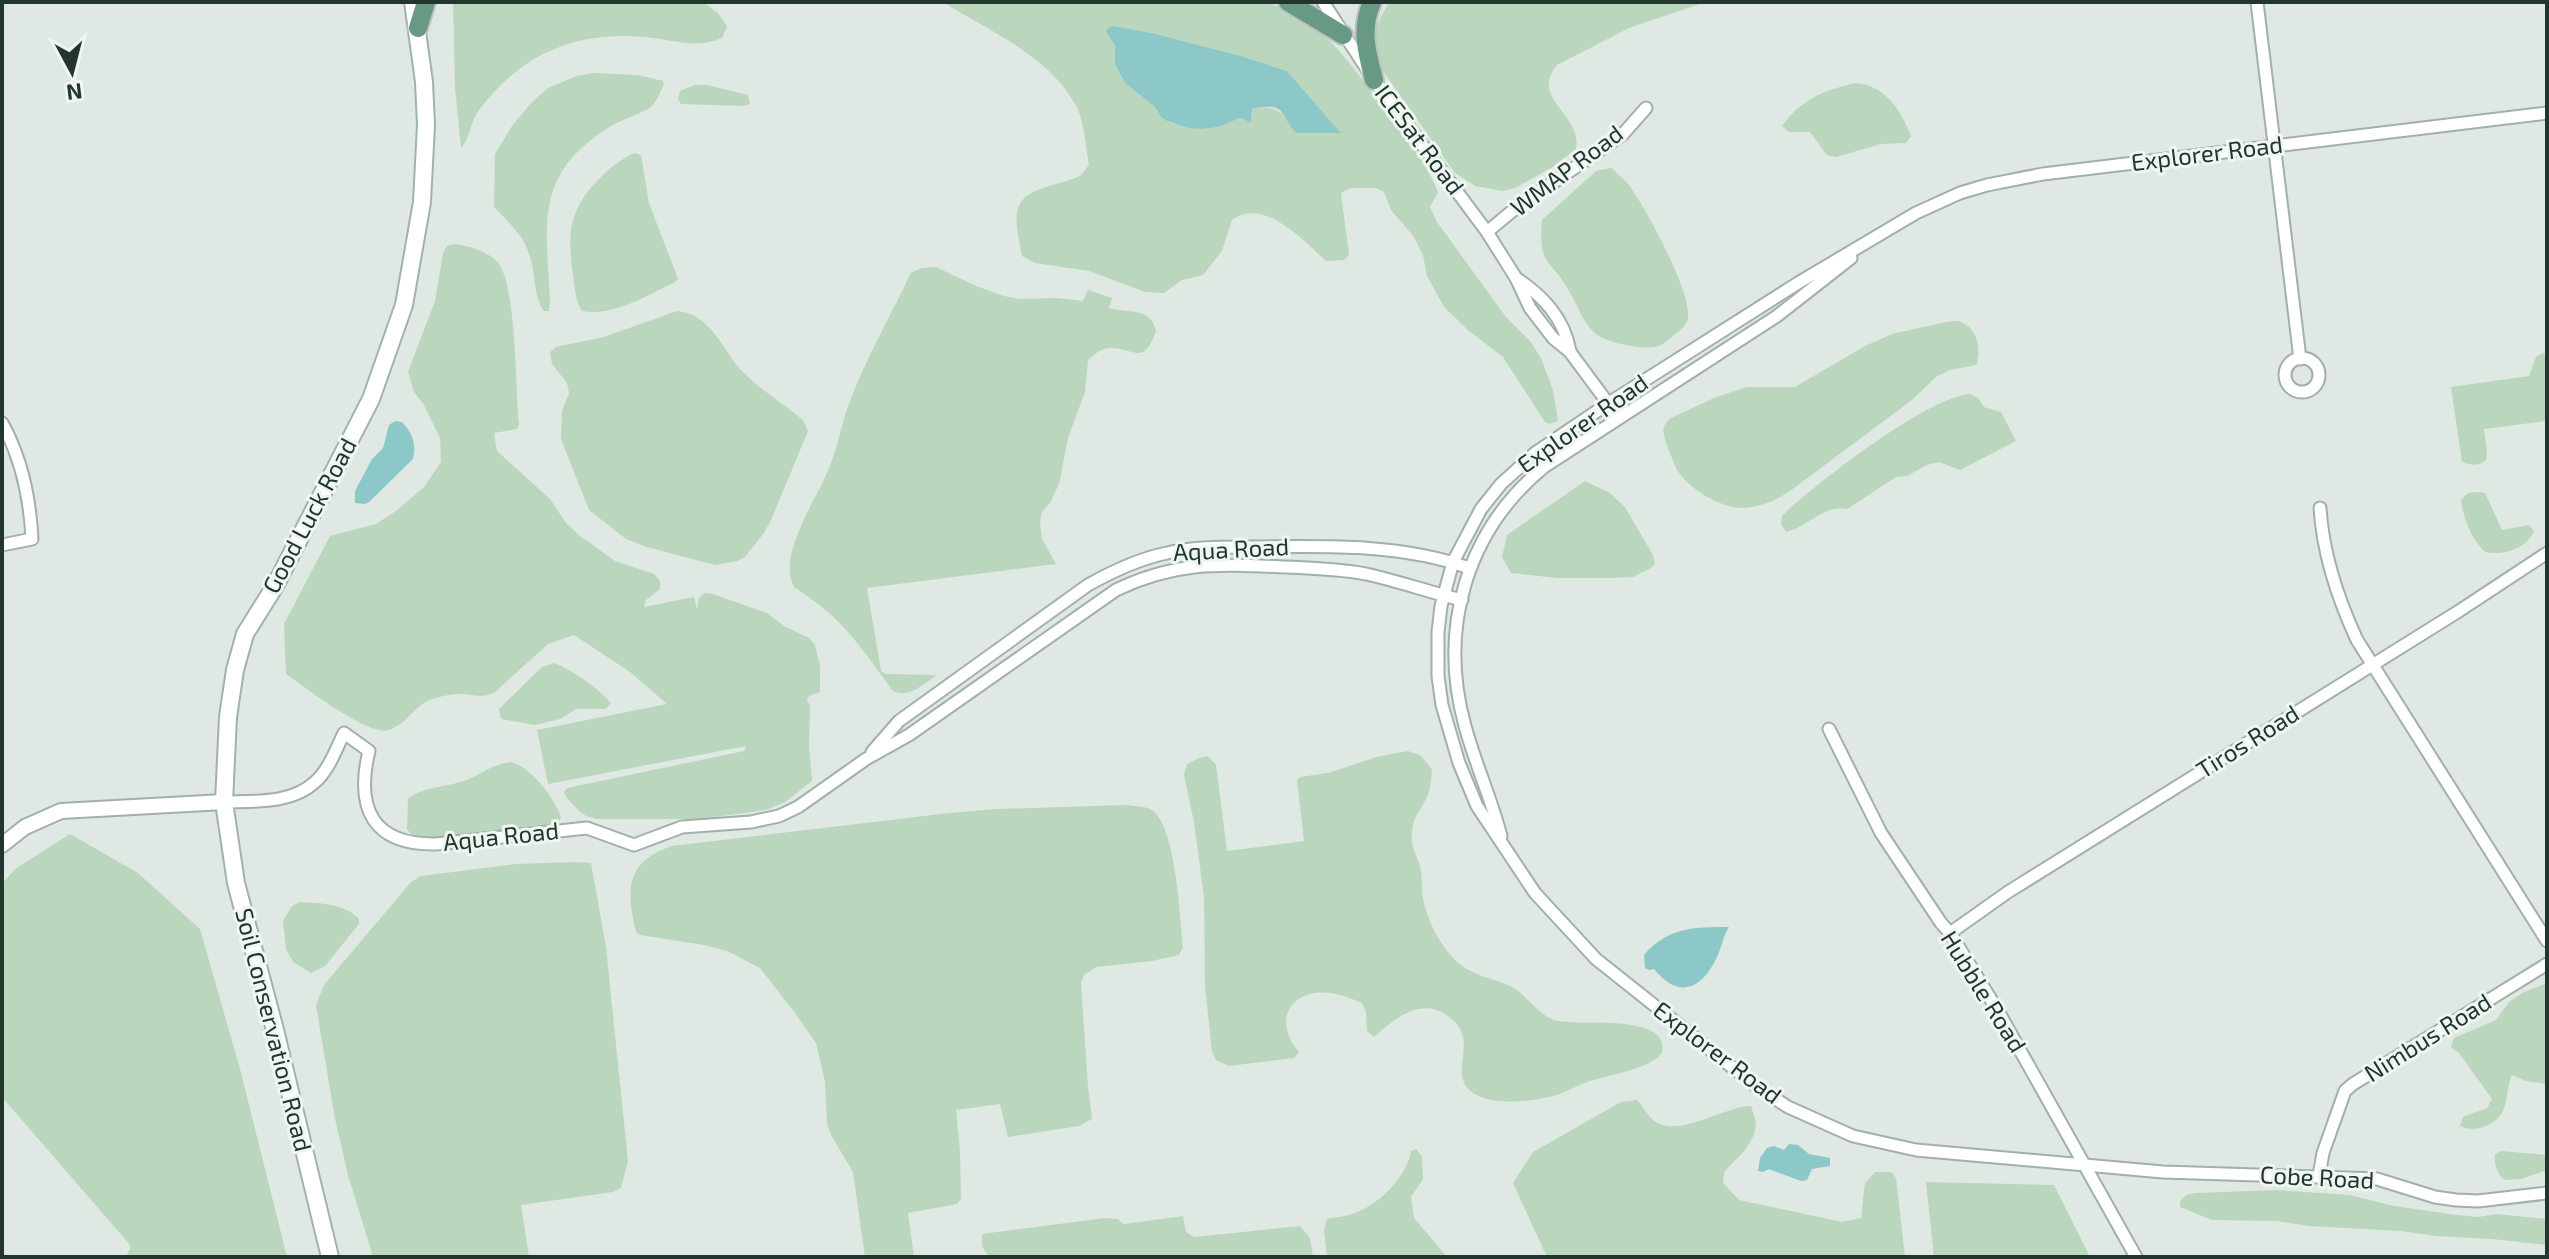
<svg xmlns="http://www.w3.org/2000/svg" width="2549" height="1259" font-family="'Exo 2',sans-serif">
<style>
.green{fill:#bad7bd;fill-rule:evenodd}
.water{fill:#8cc8c7}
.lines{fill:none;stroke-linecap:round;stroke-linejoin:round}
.minor-casing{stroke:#a3afa9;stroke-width:15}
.tertiary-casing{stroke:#a3afa9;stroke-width:18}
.secondary-casing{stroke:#a0b3a9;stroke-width:20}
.primary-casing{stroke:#bdc3c0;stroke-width:22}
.minor{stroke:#fff;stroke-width:11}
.tertiary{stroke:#fff;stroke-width:14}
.secondary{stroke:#fff;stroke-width:16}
.primary{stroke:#689984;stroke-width:18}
.labels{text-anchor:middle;stroke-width:6;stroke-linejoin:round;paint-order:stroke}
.street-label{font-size:24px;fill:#22362e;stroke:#eff6f1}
</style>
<rect width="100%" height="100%" fill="#dfe8e3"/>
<!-- green -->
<g class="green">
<path d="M453 2H703L718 13 727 26 722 38C696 50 672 39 644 37 575 31 521 54 479 110 471 121 470 137 461 148L455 87Z"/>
<path d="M943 2H1266C1326 19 1356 72 1391 119 1409 143 1427 164 1438 192L1430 207 1437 222 1506 317 1530 341 1541 358 1553 390 1558 421 1549 424 1545 422 1503 357 1469 331 1444 307 1427 276 1423 255 1414 237 1391 210 1384 192 1376 188H1350L1341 193 1349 255 1344 260 1326 261C1304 241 1263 196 1232 220L1222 251 1203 275 1182 280 1164 293 1145 292 1089 271 1035 263 1022 256C1020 242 1013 219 1019 206 1027 186 1065 185 1081 175 1082 174 1088 166 1089 165 1086 148 1084 118 1075 104 1047 54 990 32 943 2ZM1113 26 1152 33 1241 56 1287 71 1341 133H1299C1285 115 1277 103 1252 109L1251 123 1240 118 1219 127 1203 129 1171 123 1161 117 1155 107 1125 83 1116 66 1117 50Z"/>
<path d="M1389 2H1706L1629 28 1557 65C1529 99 1583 115 1576 149L1551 168 1515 188 1503 191 1475 186 1455 173 1380 67 1373 45 1376 26Z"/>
<path d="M593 73 638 75 663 81 664 84C661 91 657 100 652 106 647 112 617 121 608 128 532 176 547 226 550 303L549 311H544C533 296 536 272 529 254 523 234 507 221 494 207L495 154 512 126 532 102 548 88 577 76Z"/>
<path d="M1855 83C1885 85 1901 110 1911 136L1906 143 1881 144 1836 157 1827 155 1810 132H1789L1782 126C1802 99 1822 91 1855 83Z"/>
<path d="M695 85H707L748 95 750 104 744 106 681 104 678 99 680 91Z"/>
<path d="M635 153 641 155 649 203 678 279 675 282C648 295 613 317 582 311 575 300 575 288 573 275 567 233 569 209 600 178 610 168 622 158 635 153Z"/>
<path d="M1611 168C1617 173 1624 179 1629 185 1645 207 1692 292 1688 318 1686 327 1680 330 1673 336 1669 339 1663 345 1658 346 1646 351 1609 343 1599 336 1584 327 1578 305 1569 291 1550 257 1538 267 1542 220L1596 171Z"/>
<path d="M454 244C468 245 490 252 499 264 517 291 515 389 519 424L517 429 494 433 497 451 550 499 566 523 580 536 615 561 654 574 660 581V589L646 600 644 607 694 597 697 609 699 598 705 593 713 594 767 613 784 626 809 638 815 645 820 666V692L809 696 807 700 810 706 809 747 812 781 785 802 766 810 700 819H597L586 816 579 811 567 798 564 792 567 788 744 751 746 746 548 784 537 730 667 704 630 672 574 635 548 644 495 692C483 698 478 696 466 694 456 693 444 696 435 698 414 704 409 723 389 730 369 737 305 687 286 674L284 624 330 536 376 524 396 511 424 487 441 462 440 438 424 405 414 392 408 372 435 301 443 253 447 246Z"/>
<path d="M936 267 976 286 1004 296 1020 299 1057 298 1083 301 1088 290 1112 298 1109 308C1129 314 1150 306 1156 331 1143 367 1135 348 1111 348 1101 348 1095 354 1088 360L1085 392 1068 438 1059 484 1050 503 1042 512 1040 522 1042 539 1056 564 867 588 881 671 886 674 937 675C923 684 909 699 893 691 859 645 844 619 794 587 776 555 819 496 830 466 838 445 842 422 850 401 867 357 891 315 911 273L921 268Z"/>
<path d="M677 311C712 314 722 351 744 373 762 391 784 404 803 420L808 431 771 520 764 533 745 557 737 561 715 565 647 547 626 539 589 510 561 439 562 411 569 393 567 383 552 364 550 352 556 347 604 337Z"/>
<path d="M1946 322C1951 322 1956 320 1961 322 1978 328 1982 352 1976 365L1950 370 1936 377 1912 400 1790 491C1776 500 1761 507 1744 508 1720 508 1688 489 1676 468 1673 461 1670 453 1667 445 1663 433 1660 427 1671 418L1716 397 1747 387H1795L1865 346 1892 334Z"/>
<path d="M2543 353 2547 355V433L2545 421 2484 429 2487 453 2486 460C2478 467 2471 465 2462 462L2451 387 2529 376 2536 357Z"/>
<path d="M1970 394 1978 398 1984 407 2001 412 2016 441 1960 470 1939 462 1927 465 1907 476 1896 477 1847 509C1825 504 1806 528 1786 532L1781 524 1782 516 1788 510C1823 479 1926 398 1970 394Z"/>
<path d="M1585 481 1610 493 1625 507 1653 555 1655 564 1651 568 1633 577 1612 578H1558L1511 573 1502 557 1507 535Z"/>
<path d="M2478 492 2485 493 2502 530 2529 525 2534 531C2526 549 2503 556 2485 552 2472 540 2463 518 2461 500L2468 493Z"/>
<path d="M554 663C574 671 597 687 611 703L605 709H576L560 719 535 725 501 719 499 709 542 667Z"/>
<path d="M1408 751 1420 755 1432 769C1431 780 1431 789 1426 799 1422 808 1414 816 1413 825 1409 844 1415 851 1420 866 1423 878 1421 891 1424 903 1429 925 1445 955 1465 968 1478 976 1496 980 1510 986 1528 995 1540 1018 1558 1021 1581 1025 1643 1017 1659 1037 1662 1041 1664 1049 1661 1054 1649 1070 1600 1076 1582 1084 1574 1087 1568 1091 1560 1094 1537 1102 1468 1112 1462 1076 1460 1062 1467 1049 1462 1034 1459 1025 1456 1022 1448 1016 1421 996 1394 1019 1374 1037L1367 1031 1366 1012 1362 1003C1352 999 1342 995 1331 993 1290 988 1272 1021 1299 1052L1294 1058 1229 1066 1216 1060 1212 1052 1205 986 1204 897 1194 822 1184 775 1187 764 1199 758 1208 756 1216 765 1227 851 1304 841 1297 780 1300 777 1328 773 1376 757Z"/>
<path d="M512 762C532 769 554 797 561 817L557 825 473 836 422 839 410 833 407 829 408 798C425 787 445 787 464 781 482 775 490 764 512 762Z"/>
<path d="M1126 805C1133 806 1144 806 1150 809 1176 821 1180 919 1183 947L1179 955 1152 961 1096 967 1084 975 1081 983 1088 1087 1092 1119 1079 1126 1008 1137 1000 1104 956 1110 960 1151 961 1199 957 1204 908 1213 914 1257H865L853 1172 831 1135 827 1123 825 1082 816 1043 795 1013 760 968 727 951 704 945 640 935 636 932C626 890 625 862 672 846L949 813 996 809Z"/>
<path d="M70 834 138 873 200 929 240 1069 287 1257H126L131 1246 2 1097V884L15 869Z"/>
<path d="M575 862 591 863 606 947 628 1161 621 1188 613 1192 521 1205 529 1257H373L348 1175 335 1119 316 1005 324 985 411 882 421 876 516 864Z"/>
<path d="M300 902C319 903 346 904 359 919V924L325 966 311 973 293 962 286 949 283 921 292 906Z"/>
<path d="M2547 983V1084L2526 1081 2512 1075C2507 1086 2508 1097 2504 1108 2499 1124 2475 1134 2460 1126L2463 1117 2487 1108 2492 1099 2459 1053 2451 1047 2454 1038 2496 1020 2509 1002 2522 993Z"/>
<path d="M1637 1100C1642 1106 1647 1114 1653 1120 1677 1140 1724 1106 1751 1106L1756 1122 1754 1135 1745 1150 1725 1171 1723 1179 1724 1184 1739 1200 1842 1222 1861 1218 1865 1183 1875 1172H1891L1896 1178 1905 1257H1547L1513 1183 1533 1152 1621 1102Z"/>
<path d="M1416 1149 1422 1157 1423 1179 1411 1197 1414 1218 1447 1257H1327L1324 1230 1327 1219C1335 1217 1344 1217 1352 1214 1378 1206 1407 1177 1411 1151Z"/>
<path d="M2501 1151 2547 1155V1170L2521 1179 2504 1180C2497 1173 2494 1164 2495 1154Z"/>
<path d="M1926 1182 2054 1185 2090 1257H1934Z"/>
<path d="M2276 1190 2350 1195 2394 1206 2457 1215 2478 1217 2497 1214 2547 1219V1245L2492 1239 2436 1236 2401 1231 2309 1226 2276 1221 2212 1220 2180 1207V1201L2186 1195 2196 1193Z"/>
<path d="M1183 1216 1186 1232 1194 1237 1300 1226 1310 1238 1313 1257H992L987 1254 982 1246V1234L1105 1218 1117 1219 1124 1224Z"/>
</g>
<!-- water -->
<g class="water">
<path d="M1113 26 1152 33 1241 56 1287 71 1341 133H1296C1280 116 1287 101 1252 109L1251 123 1240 118 1219 127 1203 129 1189 128 1167 121 1161 117 1155 107 1125 83 1115 64V45L1106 32 1108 28Z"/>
<path d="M395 421 402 422C412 432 417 445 413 459L369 502 365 504 355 503V491L372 459 383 448 389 425Z"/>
<path d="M1729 927C1723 936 1722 947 1717 957 1702 989 1679 1000 1654 969L1649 970 1645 968 1644 955C1668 927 1695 927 1729 927Z"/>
<path d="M1789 1144 1798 1145 1809 1154 1830 1158V1166L1812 1169 1807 1180 1801 1181 1769 1169 1763 1172 1758 1171 1760 1158 1767 1148 1774 1146 1784 1150Z"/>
</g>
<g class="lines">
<!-- minor casing -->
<g class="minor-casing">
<g id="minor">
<path d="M1323 2 1374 80 1487 232 1516 278 1530 308 1553 338 1570 352 1619 418"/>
<path d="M2257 2 2300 359"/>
<path d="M2547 113 2043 174 1987 185 1960 193 1916 213 1798 283 1609 403 1535 453 1501 484 1481 509 1453 562 1441 606 1438 632V676L1442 705 1459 763 1477 806 1535 893 1596 959 1757 1087 1788 1107 1853 1136 1916 1150 2163 1172 2377 1179 2435 1197 2456 1200 2478 1201 2547 1193"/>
<path d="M1487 232 1511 212 1623 134 1646 108"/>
<path d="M1516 278C1543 296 1564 318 1570 351"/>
<circle cx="2302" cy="375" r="17"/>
<path d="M2 423C22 459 30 498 32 539L2 545"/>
<path d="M2320 508C2323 555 2337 597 2357 640L2547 941"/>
<path d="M1829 729 1881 833 1941 923 1950 933 1998 1011 2136 1257"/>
<path d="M872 752 899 721 1088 585C1113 571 1138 559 1167 553 1196 546 1227 547 1258 547 1327 546 1403 544 1469 568"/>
<path d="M224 802C254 801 292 804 315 782 329 770 336 749 344 733L369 751C355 809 373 845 436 844L587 828 634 845 682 827 751 822 779 816 798 807 866 759 909 735 1116 590C1176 561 1220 564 1285 567 1312 568 1340 569 1366 574 1398 581 1429 592 1462 600"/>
<path d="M1501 836C1491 798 1475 763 1465 726 1438 629 1466 531 1544 467L1777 316 1851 258"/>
<path d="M1950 933 2008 892 2459 611 2547 553"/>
<path d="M2319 1176 2323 1153 2345 1091 2353 1084 2547 964"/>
</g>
</g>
<!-- tertiary casing -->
<g class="tertiary-casing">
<path id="tertiary" d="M2 845 25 827 61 811 224 802"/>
</g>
<!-- secondary casing -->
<g class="secondary-casing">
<path id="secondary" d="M330 1257 275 1030 236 883 224 802 228 717 235 670 245 634 275 586 371 399 404 305 422 202 426 125 424 82 413 2"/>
</g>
<!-- primary casing -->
<g class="primary-casing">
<g id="primary">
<path d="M1288 2 1343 35"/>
<path d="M1372 2C1360 29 1367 53 1374 80"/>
<path d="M418 28 426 2"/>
</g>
</g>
<!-- minor -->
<use href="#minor" class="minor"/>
<!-- tertiary -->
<use href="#tertiary" class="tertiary"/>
<!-- secondary -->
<use href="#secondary" class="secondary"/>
<!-- primary -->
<use href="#primary" class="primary"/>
</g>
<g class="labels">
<!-- street labels -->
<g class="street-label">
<text transform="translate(1419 140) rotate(53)" y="8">ICESat Road</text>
<text transform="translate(2207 154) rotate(-7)" y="8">Explorer Road</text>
<text transform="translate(1567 171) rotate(-37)" y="8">WMAP Road</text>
<text transform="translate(1583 424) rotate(-35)" y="8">Explorer Road</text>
<text transform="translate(310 516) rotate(-62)" y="8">Good Luck Road</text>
<text transform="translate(1231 550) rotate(-3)" y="8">Aqua Road</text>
<text transform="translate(2248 742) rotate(-32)" y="8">Tiros Road</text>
<text transform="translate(501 837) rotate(-6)" y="8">Aqua Road</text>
<text transform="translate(1983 992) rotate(58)" y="8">Hubble Road</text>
<text transform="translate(273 1030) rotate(76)" y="8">Soil Conservation Road</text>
<text transform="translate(2428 1038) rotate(-32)" y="8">Nimbus Road</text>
<text transform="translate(1717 1053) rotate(37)" y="8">Explorer Road</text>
<text transform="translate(2317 1178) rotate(3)" y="8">Cobe Road</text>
</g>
</g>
<!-- border -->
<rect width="2549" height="1259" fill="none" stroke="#22362e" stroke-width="8"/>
<!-- north arrow -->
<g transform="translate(72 72) rotate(173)" stroke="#eff6f1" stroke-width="6" paint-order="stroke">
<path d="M0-6L14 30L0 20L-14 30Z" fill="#22362e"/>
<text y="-12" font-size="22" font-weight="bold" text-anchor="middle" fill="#22362e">N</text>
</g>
</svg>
